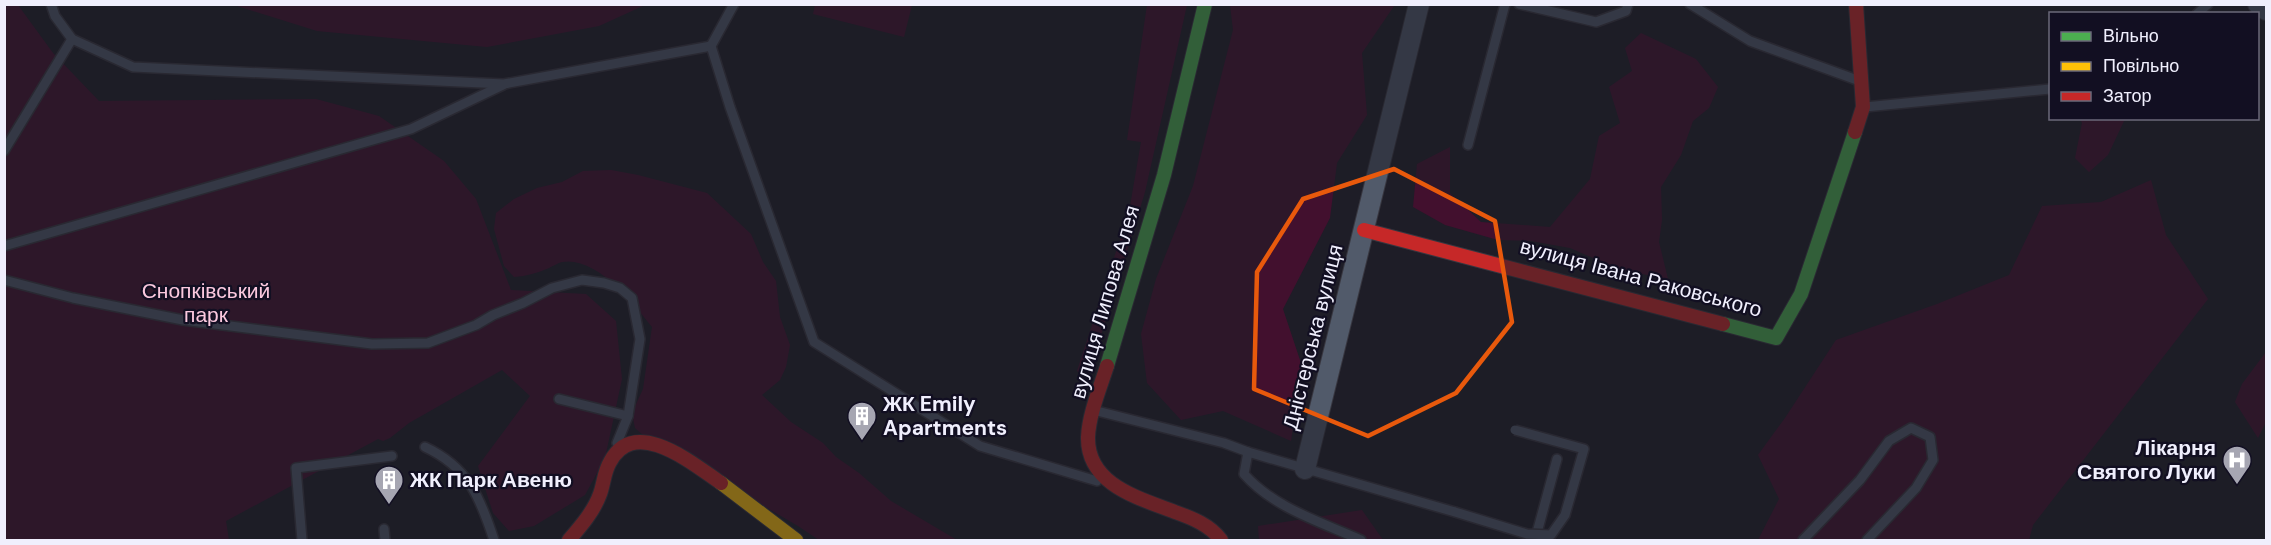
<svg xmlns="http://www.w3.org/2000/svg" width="2271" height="545" font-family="'DM Sans',sans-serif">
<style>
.green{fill:#42102e}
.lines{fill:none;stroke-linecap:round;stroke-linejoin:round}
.lane-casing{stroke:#383740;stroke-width:12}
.street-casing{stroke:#383740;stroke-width:22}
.fast-casing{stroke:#383740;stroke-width:16}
.slow-casing{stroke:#383740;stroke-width:16}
.jam-casing{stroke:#383740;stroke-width:16}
.lane{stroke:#515a6a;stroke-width:9}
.street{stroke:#515a6a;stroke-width:20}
.fast{stroke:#4caf50;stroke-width:14}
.slow{stroke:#ffc107;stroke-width:14}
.jam{stroke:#c62828;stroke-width:14}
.lane-bridge-casing{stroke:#383740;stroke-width:12;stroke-linecap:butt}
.lane-bridge{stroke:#515a6a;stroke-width:9}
.marked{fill:none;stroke:#e8590c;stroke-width:4.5;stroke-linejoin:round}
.labels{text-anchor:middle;stroke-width:4.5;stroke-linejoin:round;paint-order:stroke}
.street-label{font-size:21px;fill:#f0effd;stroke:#120f22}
.park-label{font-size:21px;fill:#fac8de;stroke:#120f22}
.poi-label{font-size:21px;font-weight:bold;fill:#f0effd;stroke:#120f22;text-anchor:start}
</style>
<rect width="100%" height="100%" fill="#1e1d27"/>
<!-- green -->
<g class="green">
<path d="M5 5H18L53 53 99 101 316 99 379 116 444 161 476 199 511 290 586 294 616 321 622 379 605 458 585 495 534 526 509 531 493 513 478 466 530 396 502 370 409 423 390 438 383 441 378 439 226 521 229 540H5Z"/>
<path d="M234 5H645L599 26 487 47 317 31Z"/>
<path d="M815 5V4L912 5 904 37 813 14Z"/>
<path d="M1147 5H1187L1145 192 1088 378 1077 371 1129 212 1141 142 1127 140Z"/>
<path d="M1386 5 1394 6 1362 53 1367 115 1337 163 1330 218 1283 309 1302 366 1291 441 1223 411 1181 420 1147 383 1141 334 1156 279 1193 186 1233 30 1230 5Z"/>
<path d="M1641 33 1696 59 1718 87 1709 108 1693 121 1681 155 1661 187 1662 220 1659 242 1668 279 1621 270 1570 248 1531 241 1498 240 1445 225 1413 207 1417 164 1450 147V193L1481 222 1550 227 1590 179 1599 136 1620 123 1609 87 1632 71 1625 48Z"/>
<path d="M2080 119H2129L2124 121 2108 155 2089 172 2075 158 2082 123Z"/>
<path d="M611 170 638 175 707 193 751 234 763 262 776 281 780 317 790 345 786 367 780 380 762 395 791 422 823 443 836 457 859 473 891 501 957 540H819L798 526 643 435 635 428 632 413 643 389 652 327C634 304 597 256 562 262 558 263 553 266 549 268 537 273 527 276 514 277L504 266 494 229 496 213 514 199 537 188 562 182 583 171Z"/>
<path d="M2151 180 2166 235 2208 299 2033 525 2029 540H1758L1779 499 1758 455 1785 418 1836 340 1937 304 2009 275 2042 206 2101 202Z"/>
<path d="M2266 352V422L2258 438 2235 402 2242 384Z"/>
<path d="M1362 510 1383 540H1259L1258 526Z"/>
</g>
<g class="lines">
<!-- lane casing -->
<g class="lane-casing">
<g id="lane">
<path d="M51 4 55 16 72 39 133 67 504 84 711 46"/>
<path d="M734 4 711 46 730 107 814 342 980 446 1097 481"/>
<path d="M1519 4 1596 22 1626 11 1628 4"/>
<path d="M1690 4 1750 41 1857 80"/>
<path d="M2197 14 2208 4"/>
<path d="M1865 107 2050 89"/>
<path d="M1468 145 1505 4"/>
<path d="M4 151 72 39"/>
<path d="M4 246 411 129 503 85"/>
<path d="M4 280 73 298 183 320 372 344 428 343 476 325 493 315 523 303 552 288 582 280 604 283 620 288 632 298 640 339 628 416 617 443"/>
<path d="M559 399 628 416"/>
<path d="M1097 411 1224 443 1248 452"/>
<path d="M425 447C468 467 480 497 494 540"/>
<path d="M384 529 385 540"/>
<path d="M302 540 296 468 392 456"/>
<path d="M1361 540C1321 522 1274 508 1244 474L1248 452 1455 512"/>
<path d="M1535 540 1557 459"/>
<path d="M1803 540 1860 480 1889 441 1911 428 1930 437 1933 460 1916 488 1867 540"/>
</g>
</g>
<!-- street casing -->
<g class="street-casing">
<g id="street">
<path d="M2258 4 2266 10"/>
<path d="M1305 469 1419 4"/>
</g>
</g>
<!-- fast casing -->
<g class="fast-casing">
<g id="fast">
<path d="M1723 324 1776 338 1801 294 1855 132"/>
<path d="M1107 366 1164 175 1205 4"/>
</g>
</g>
<!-- slow casing -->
<g class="slow-casing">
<path id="slow" d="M721 483 796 540"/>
</g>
<!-- jam casing -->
<g class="jam-casing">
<g id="jam">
<path d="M1855 132 1863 107 1856 4"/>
<path d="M1364 230 1723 324"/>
<path d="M1107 366C1100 388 1089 414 1088 437 1087 485 1139 498 1175 512 1192 518 1210 525 1221 540"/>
<path d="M569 540C581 526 594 511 600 494 604 483 604 472 610 462 635 415 693 464 721 483"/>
</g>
</g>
<!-- lane -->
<use href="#lane" class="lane"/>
<!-- street -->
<use href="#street" class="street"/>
<!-- fast -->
<use href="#fast" class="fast"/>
<!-- slow -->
<use href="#slow" class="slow"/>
<!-- jam -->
<use href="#jam" class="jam"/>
<!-- lane-bridge casing -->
<g class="lane-bridge-casing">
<path id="lane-bridge" d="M1455 512 1527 534 1551 535 1565 515 1584 449 1515 430"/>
</g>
<!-- lane-bridge -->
<use href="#lane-bridge" class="lane-bridge"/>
</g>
<!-- marked area -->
<path d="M0 0H2271V545H0ZM1394 169 1495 221 1512 322 1456 393 1368 436 1254 389 1257 272 1303 199Z" fill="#1e1d27" fill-opacity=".55" fill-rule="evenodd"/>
<path class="marked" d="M1394 169 1495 221 1512 322 1456 393 1368 436 1254 389 1257 272 1303 199Z"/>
<!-- icons -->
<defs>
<g id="building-pin" transform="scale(1.5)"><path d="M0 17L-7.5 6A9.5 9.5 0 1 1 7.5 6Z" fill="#a6a6b2" stroke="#120f22"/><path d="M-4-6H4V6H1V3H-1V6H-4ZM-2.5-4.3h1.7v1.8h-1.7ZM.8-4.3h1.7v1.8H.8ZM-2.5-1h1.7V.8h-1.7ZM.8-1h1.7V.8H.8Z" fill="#fff"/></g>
<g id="hospital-pin" transform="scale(1.5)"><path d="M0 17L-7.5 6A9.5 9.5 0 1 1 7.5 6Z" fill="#a6a6b2" stroke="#120f22"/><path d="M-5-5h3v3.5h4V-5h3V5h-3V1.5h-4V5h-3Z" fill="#fff"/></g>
</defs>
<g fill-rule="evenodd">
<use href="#building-pin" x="862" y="416"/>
<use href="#hospital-pin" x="2237" y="460"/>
<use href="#building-pin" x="389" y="480"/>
</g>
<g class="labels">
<!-- street labels -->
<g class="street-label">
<text transform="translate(1641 278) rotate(15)" y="7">вулиця Івана Раковського</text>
<text transform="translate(1105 302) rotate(-74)" y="7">вулиця Липова Алея</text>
<text transform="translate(1313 337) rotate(-76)" y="7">Дністерська вулиця</text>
</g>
<!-- park labels -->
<g class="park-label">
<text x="206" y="298">Снопківський<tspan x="206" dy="24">парк</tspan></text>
</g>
<!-- poi labels -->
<g class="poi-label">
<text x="883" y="411">ЖК Emily<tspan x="883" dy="24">Apartments</tspan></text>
<text x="2216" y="455" text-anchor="end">Лікарня<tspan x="2216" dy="24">Святого Луки</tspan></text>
<text x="410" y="487">ЖК Парк Авеню</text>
</g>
</g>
<!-- border -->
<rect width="2271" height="545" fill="none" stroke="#f0effd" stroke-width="12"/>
<!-- legend -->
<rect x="2049" y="12" width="210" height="108" fill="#120f22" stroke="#6b697a" stroke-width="1.5"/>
<rect x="2061" y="32" width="30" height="9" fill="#4caf50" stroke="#6b697a" stroke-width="1.5"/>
<text x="2103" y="42" font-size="18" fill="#f0effd">Вільно</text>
<rect x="2061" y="62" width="30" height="9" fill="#ffc107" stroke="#6b697a" stroke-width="1.5"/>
<text x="2103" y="72" font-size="18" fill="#f0effd">Повільно</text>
<rect x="2061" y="92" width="30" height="9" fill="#c62828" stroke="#6b697a" stroke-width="1.5"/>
<text x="2103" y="102" font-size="18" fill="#f0effd">Затор</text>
</svg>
